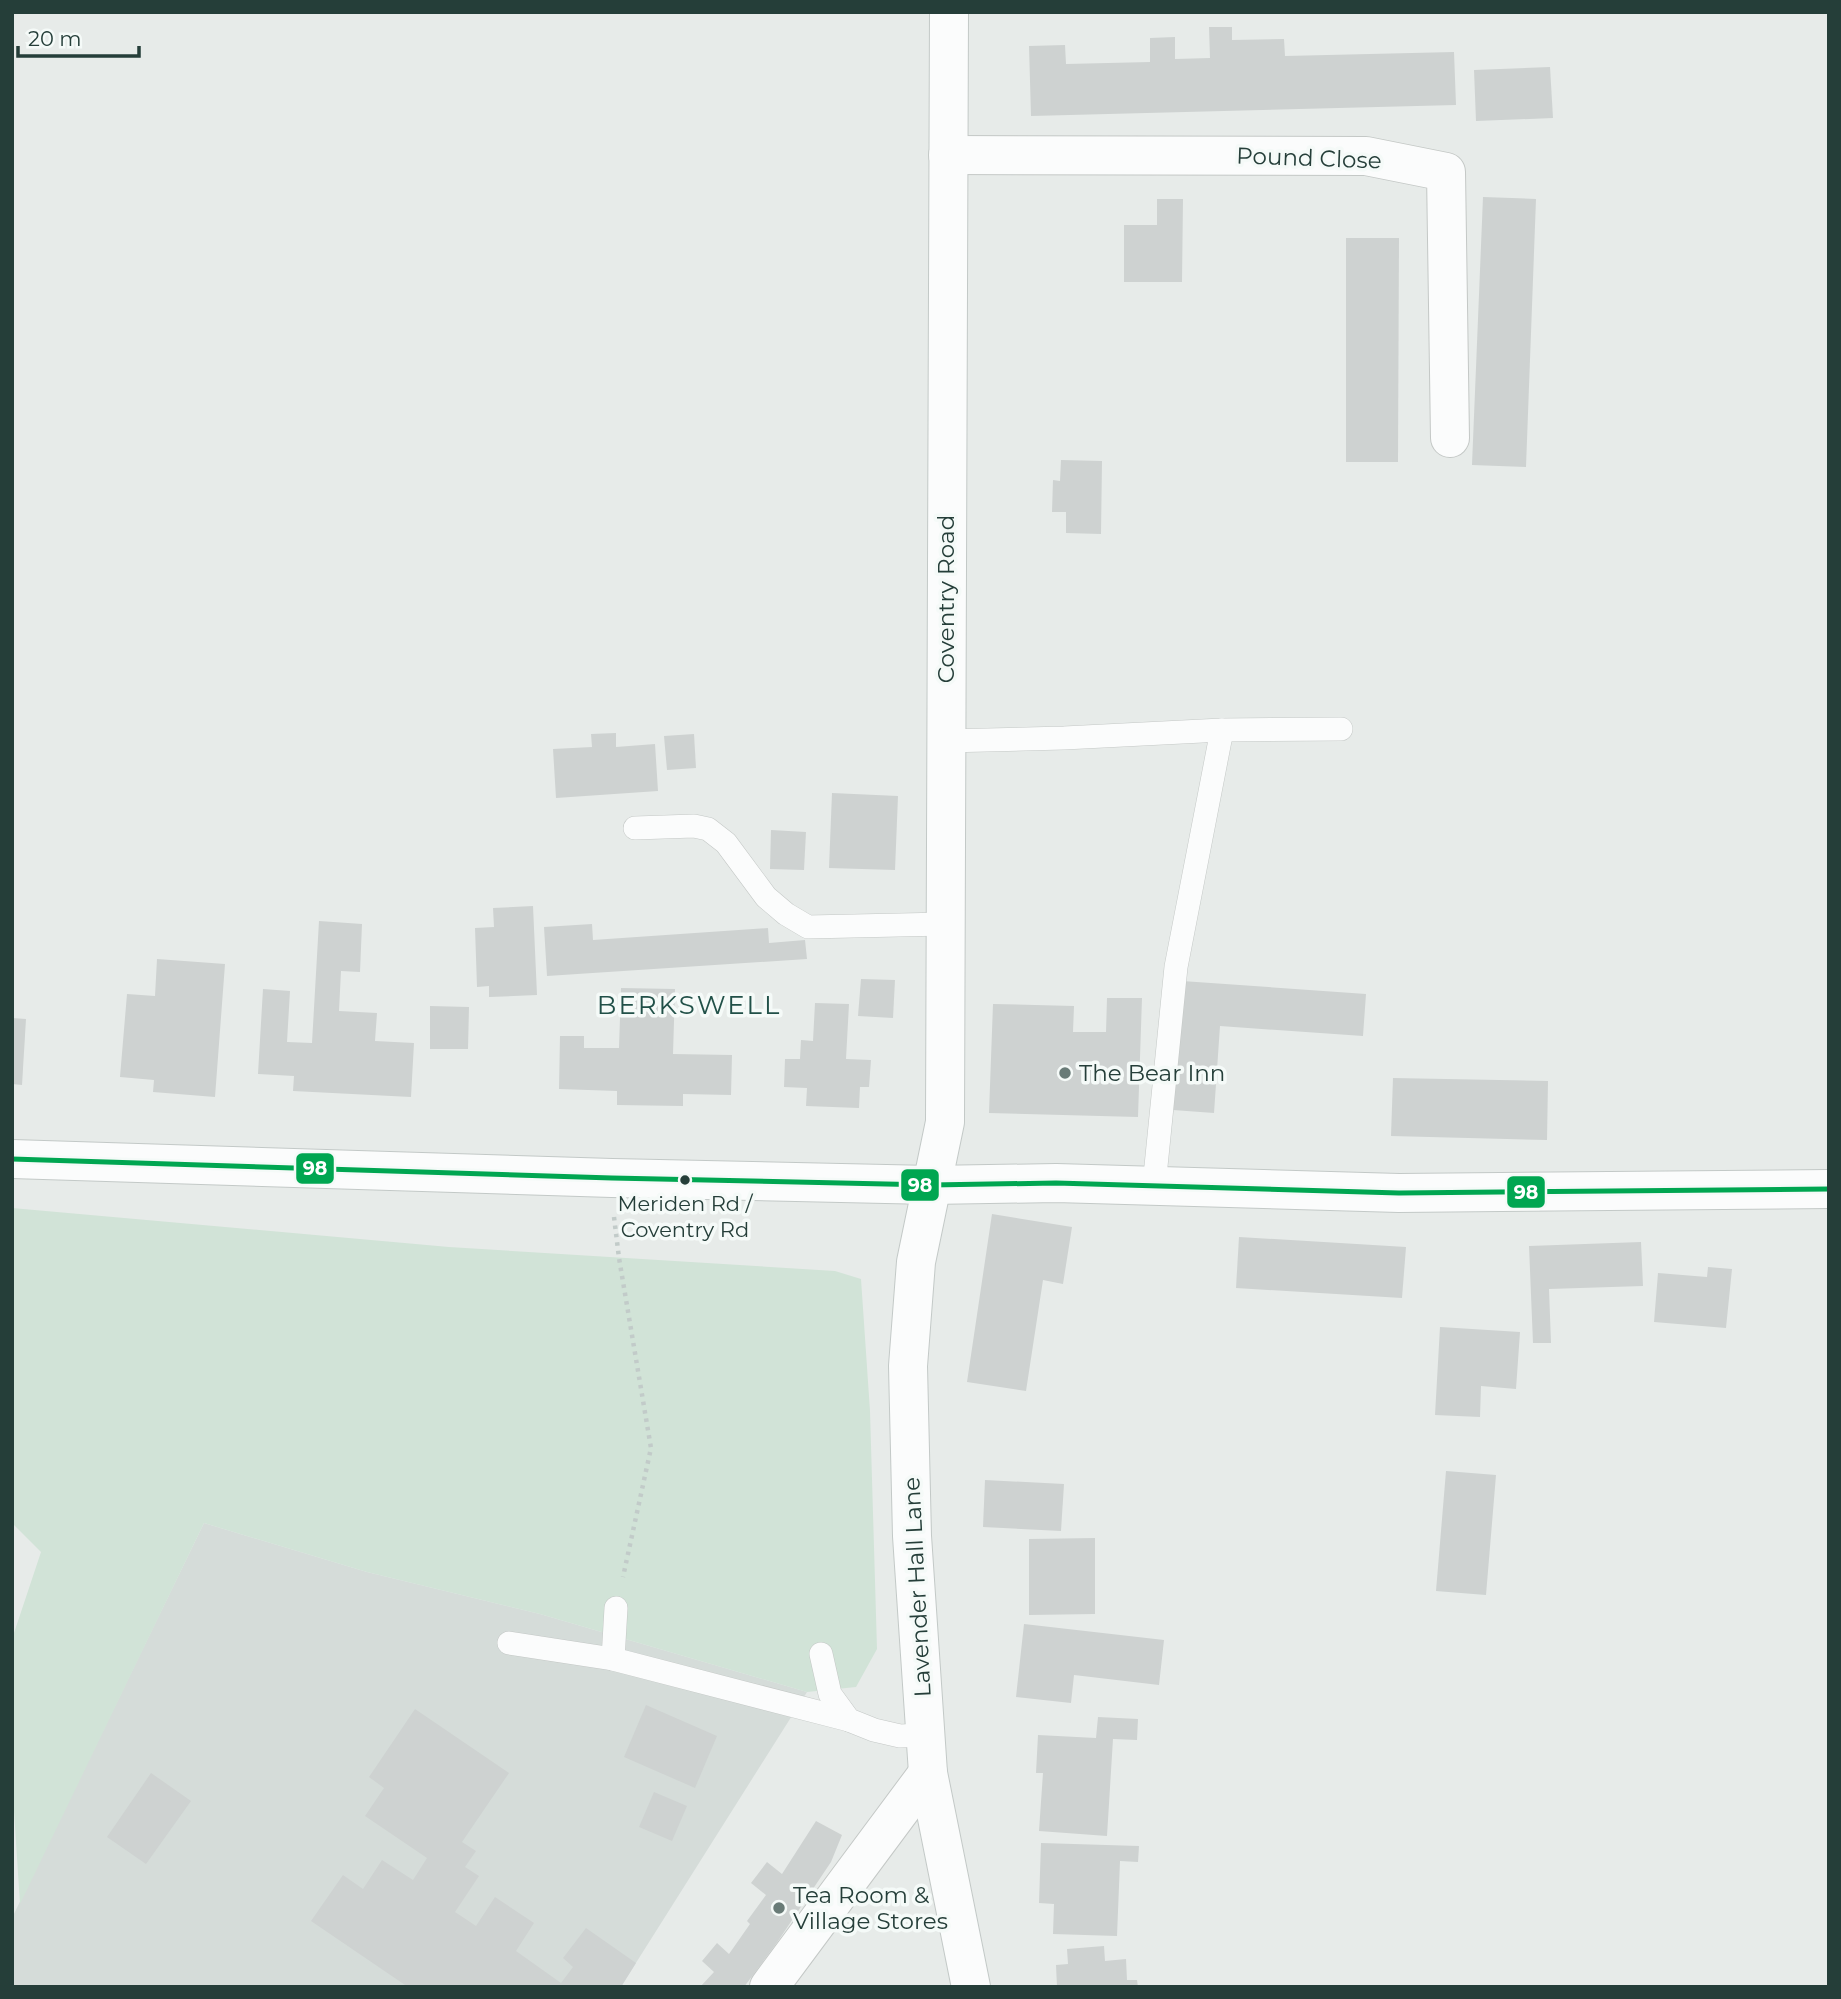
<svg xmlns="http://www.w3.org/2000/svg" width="1841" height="1999" font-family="Montserrat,sans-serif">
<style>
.built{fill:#d5dcd9}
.green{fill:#d1e3d7}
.building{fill:#ced2d1}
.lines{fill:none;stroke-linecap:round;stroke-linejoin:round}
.lane-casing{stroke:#c4c8c6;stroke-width:24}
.street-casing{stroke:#c4c8c6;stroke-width:40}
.secondary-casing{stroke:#c3c9c7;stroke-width:40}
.path{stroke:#c2cbc9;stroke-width:4.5;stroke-dasharray:3.5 5;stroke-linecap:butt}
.lane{stroke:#fbfcfc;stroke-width:23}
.street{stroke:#fbfcfc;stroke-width:38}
.secondary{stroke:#fbfcfc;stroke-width:38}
.bus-1-casing{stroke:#f5faf8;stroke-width:10}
.bus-1{stroke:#00a651;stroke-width:5}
.poi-dot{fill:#697b77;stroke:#f5faf8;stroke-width:2.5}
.bus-dot{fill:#253e39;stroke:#f5faf8;stroke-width:2.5}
.labels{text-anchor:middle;stroke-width:7;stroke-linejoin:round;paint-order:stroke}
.bus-label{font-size:21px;fill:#253e39;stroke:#f5faf8}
.street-label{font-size:23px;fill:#253e39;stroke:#f5faf8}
.poi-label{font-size:23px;fill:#253e39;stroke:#f5faf8;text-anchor:start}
.quarter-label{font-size:26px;letter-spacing:2px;fill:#215048;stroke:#f5faf8}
.line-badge{stroke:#f5faf8;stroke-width:2.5}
.badge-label{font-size:19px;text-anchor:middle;font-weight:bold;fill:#fff}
</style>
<rect width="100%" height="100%" fill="#e7ebe9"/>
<!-- built -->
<path class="built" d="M204 1523 367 1572 540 1614 807 1692 622 1985 624 1987H12V1918Z"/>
<!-- green -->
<path class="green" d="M12 1208 449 1247 835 1271 861 1279 870 1411 877 1649 856 1687 807 1692 540 1614 367 1572 204 1523 20 1904 12 1780V1639L41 1552 12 1523Z"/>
<!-- building -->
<g class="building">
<path d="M1209 27H1232V40L1284 39 1285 56 1454 52 1456 105 1031 116 1029 46 1065 45 1066 64 1150 62V38L1175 37V59L1210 58Z"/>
<path d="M1550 67 1553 118 1476 121 1474 70Z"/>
<path d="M1483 197 1536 199 1526 467 1472 465Z"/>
<path d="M1157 199H1183L1182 282H1124V225H1157Z"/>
<path d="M1346 238H1399L1398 462H1346Z"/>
<path d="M1061 460 1102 461 1101 534 1066 533V512H1052L1053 480 1060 481Z"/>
<path d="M616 733V747L655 744 658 791 556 798 553 749 592 747 591 734Z"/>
<path d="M694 734 696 768 667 770 664 736Z"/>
<path d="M832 793 898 796 895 870 829 868Z"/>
<path d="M771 830 806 832 804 870 770 869Z"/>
<path d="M533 906 537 995 489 997V986L477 987 475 928 494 927 493 908Z"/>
<path d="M319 921 362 924 360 972 341 971 339 1011 377 1013 375 1041 414 1043 411 1097 293 1091 294 1076 258 1074 263 989 290 991 287 1042 312 1043Z"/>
<path d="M592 924 593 940 768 928 769 943 805 940 807 959 547 976 544 927Z"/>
<path d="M157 959 225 964 215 1097 153 1092 154 1080 120 1077 127 994 155 996Z"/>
<path d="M861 979 895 980 893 1018 858 1016Z"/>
<path d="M1182 981 1366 994 1363 1036 1220 1026 1214 1113 1173 1110Z"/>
<path d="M621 988 675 989 673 1054 732 1055 731 1095 683 1094V1106L617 1105V1091L559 1089 560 1036H584V1048H619Z"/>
<path d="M1107 998H1142L1138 1117 989 1113 993 1004 1074 1006 1073 1032H1106Z"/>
<path d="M815 1003 849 1004 846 1059 871 1060 869 1087H860L859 1108 806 1106 807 1088 784 1087 785 1059H800L801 1040 813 1041Z"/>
<path d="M430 1006 469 1007 468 1049H430Z"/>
<path d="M12 1018 26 1019 22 1085 12 1084Z"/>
<path d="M1393 1078 1548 1081 1547 1140 1391 1136Z"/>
<path d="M992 1214 1072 1227 1063 1284 1043 1280 1026 1391 967 1382Z"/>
<path d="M1239 1237 1406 1247 1402 1298 1236 1288Z"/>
<path d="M1641 1242 1643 1286 1549 1289 1551 1343H1533L1529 1246Z"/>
<path d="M1708 1267 1732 1269 1726 1328 1654 1322 1658 1273 1707 1277Z"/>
<path d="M1440 1327 1520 1332 1516 1389 1481 1386 1480 1417 1435 1415Z"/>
<path d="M1446 1471 1496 1475 1486 1595 1436 1591Z"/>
<path d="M985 1480 1064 1484 1061 1531 983 1527Z"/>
<path d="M1095 1538V1614L1029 1615V1539Z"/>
<path d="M1024 1624 1164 1640 1159 1685 1074 1675 1071 1703 1016 1697Z"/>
<path d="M646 1705 717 1736 695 1788 624 1757Z"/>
<path d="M415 1709 509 1773 462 1842 476 1851 465 1867 479 1876 455 1912 476 1926 495 1897 534 1923 516 1951 561 1983 573 1967 563 1958 586 1928 636 1963 621 1987H408L311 1921 343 1875 363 1889 382 1860 413 1880 427 1858 365 1816 384 1788 369 1777Z"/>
<path d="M1098 1717 1138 1719 1137 1740 1113 1739 1107 1836 1039 1831 1043 1773H1036L1038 1735 1096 1738Z"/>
<path d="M151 1773 191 1801 146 1864 107 1837Z"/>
<path d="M654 1792 687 1806 672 1841 639 1827Z"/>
<path d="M816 1821 842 1835 831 1862 776 1944 744 1987H700L714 1972 702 1961 717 1943 729 1954 750 1924 747 1921 766 1895 751 1883 767 1862 782 1874Z"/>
<path d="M1041 1843 1139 1846 1138 1862 1120 1861 1117 1936 1053 1934 1054 1904 1039 1903Z"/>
<path d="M1104 1946 1105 1961 1126 1959 1127 1980H1137L1138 1987H1057L1056 1965 1068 1964 1067 1949Z"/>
</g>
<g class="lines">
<!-- lane casing -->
<g class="lane-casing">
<g id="lane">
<path d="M1222 730 1341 729"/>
<path d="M945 741 1064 738 1222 730 1176 967 1154 1186"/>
<path d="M635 828 694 826 708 829 726 843 766 897 786 914 808 927 945 924"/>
<path d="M616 1608 613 1659 849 1720"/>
<path d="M509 1643 613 1659"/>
<path d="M821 1654 830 1694 849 1720 874 1730 900 1736 926 1735"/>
</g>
</g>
<!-- street casing -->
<g class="street-casing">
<g id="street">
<path d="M948 155 1366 156 1446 172 1450 438"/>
<path d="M769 1987 928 1773"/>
</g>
</g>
<!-- secondary casing -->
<g class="secondary-casing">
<g id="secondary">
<path d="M949 12 945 1122 916 1262 908 1366 912 1536 928 1773 971 1987"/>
<path d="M12 1159 612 1178 931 1185 1056 1183 1399 1193 1829 1189"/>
</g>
</g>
<!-- path -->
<path class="path" d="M614 1217 619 1258 651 1448 623 1577"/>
<!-- lane -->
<use href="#lane" class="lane"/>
<!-- street -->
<use href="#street" class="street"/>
<!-- secondary -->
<use href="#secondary" class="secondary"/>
<!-- bus-1 casing -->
<g class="bus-1-casing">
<path id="bus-1" d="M12 1159 612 1178 931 1185 1056 1183 1399 1193 1829 1189"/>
</g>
<!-- bus-1 -->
<use href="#bus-1" class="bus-1"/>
</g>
<!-- markers -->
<g class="poi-dot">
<circle cx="1065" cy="1073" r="7"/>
<circle cx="779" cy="1908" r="7"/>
</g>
<circle class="bus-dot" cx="685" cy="1180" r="6"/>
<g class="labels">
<!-- bus labels -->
<g class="bus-label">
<text x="685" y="1211">Meriden Rd /<tspan x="685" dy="26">Coventry Rd</tspan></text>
</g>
<!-- street labels -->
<g class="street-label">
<text transform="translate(1309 158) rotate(2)" y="8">Pound Close</text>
<text transform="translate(946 599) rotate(-90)" y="8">Coventry Road</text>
<text transform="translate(917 1587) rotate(-93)" y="8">Lavender Hall Lane</text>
</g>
<!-- poi labels -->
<g class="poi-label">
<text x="1079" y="1081">The Bear Inn</text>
<text x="793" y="1903">Tea Room &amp;<tspan x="793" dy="26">Village Stores</tspan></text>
</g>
<!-- quarter labels -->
<g class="quarter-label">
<text x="689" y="1014">BERKSWELL</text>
</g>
</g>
<g class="line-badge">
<rect x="295" y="1152" width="40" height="33" rx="7" fill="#00a651"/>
<rect x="900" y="1168" width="40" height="34" rx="7" fill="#00a651"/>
<rect x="1506" y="1175" width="40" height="34" rx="7" fill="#00a651"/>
</g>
<g class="badge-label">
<text x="315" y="1175">98</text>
<text x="920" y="1192">98</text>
<text x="1526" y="1199">98</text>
</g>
<!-- border -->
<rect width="1841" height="1999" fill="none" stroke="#253e39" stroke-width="28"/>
<!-- scale -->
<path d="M18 46v10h121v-10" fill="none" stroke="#253e39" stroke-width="3.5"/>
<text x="28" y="46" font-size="21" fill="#253e39" stroke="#f5faf8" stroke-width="5" paint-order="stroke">20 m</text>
</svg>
